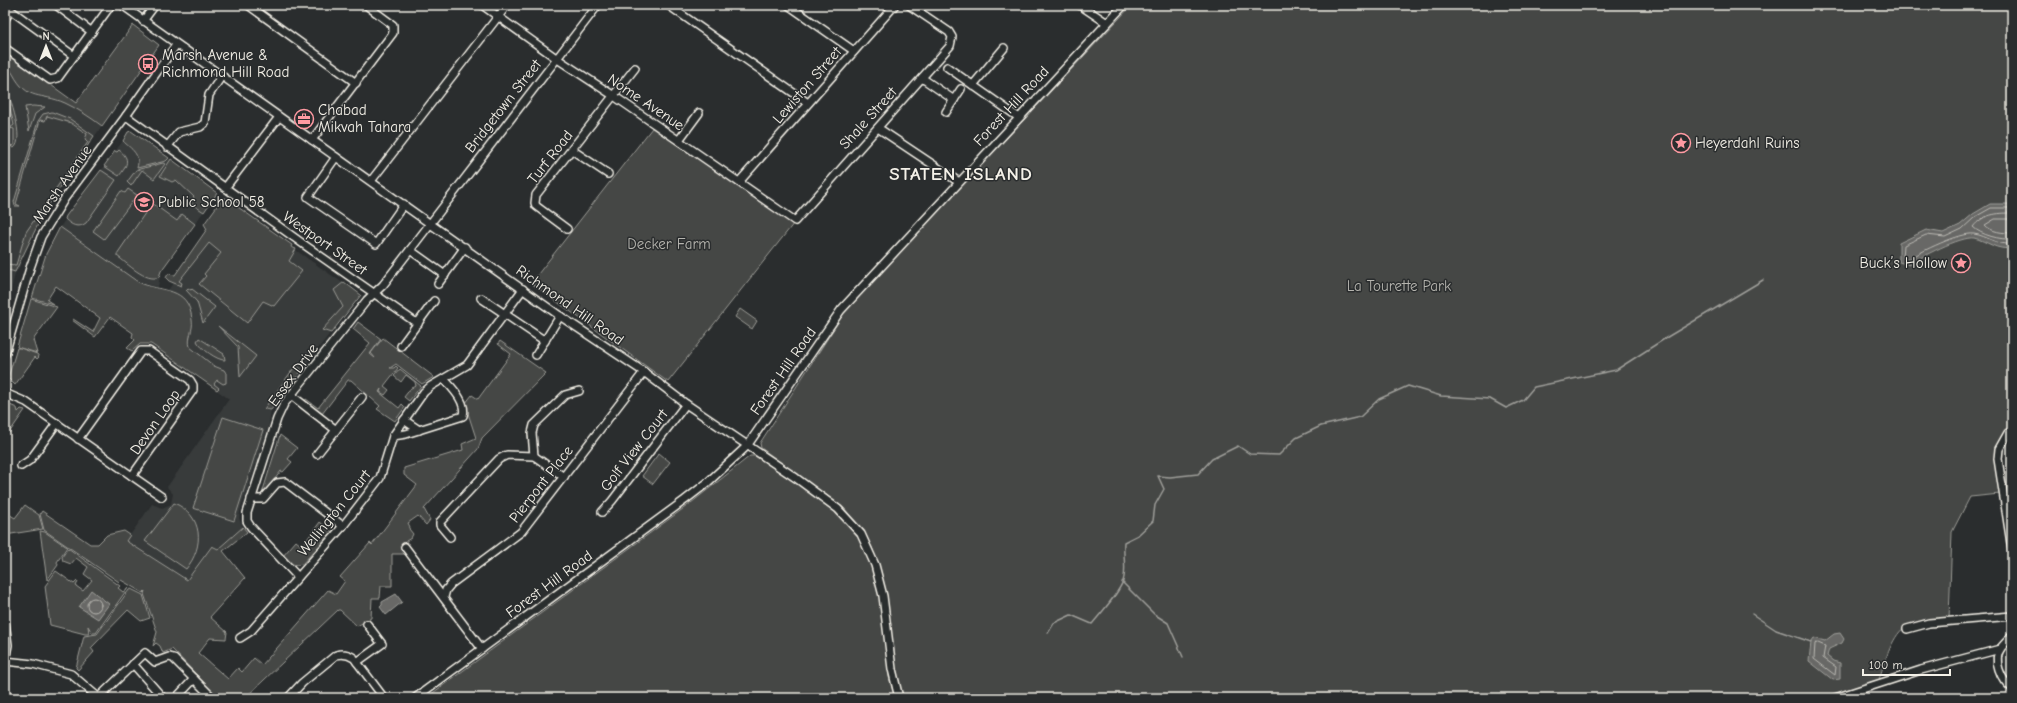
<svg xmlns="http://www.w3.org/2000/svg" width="2017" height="703" font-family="'Comic Neue',sans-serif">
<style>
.built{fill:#373a3a}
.green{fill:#444645;stroke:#9c9c96}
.water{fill:#676866;stroke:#9f9f9a}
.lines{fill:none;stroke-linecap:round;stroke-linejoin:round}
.shore{stroke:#bcbab4;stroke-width:1}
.stream{stroke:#9f9f9a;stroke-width:1.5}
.minor-casing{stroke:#f4f1e8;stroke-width:10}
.minor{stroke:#2a2d2e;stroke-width:7}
.labels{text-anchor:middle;stroke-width:3;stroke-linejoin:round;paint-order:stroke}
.poi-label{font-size:15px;fill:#f4f1e8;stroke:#2a2d2e;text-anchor:start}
.street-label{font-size:15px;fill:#f4f1e8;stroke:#2a2d2e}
.park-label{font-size:15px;fill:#b6b5af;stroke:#2a2d2e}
.district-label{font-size:19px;font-weight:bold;letter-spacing:1px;fill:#f4f1e8;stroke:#2a2d2e}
</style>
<rect width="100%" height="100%" fill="#2a2d2e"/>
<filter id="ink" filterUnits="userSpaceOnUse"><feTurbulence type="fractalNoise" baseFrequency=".025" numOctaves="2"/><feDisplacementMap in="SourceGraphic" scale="8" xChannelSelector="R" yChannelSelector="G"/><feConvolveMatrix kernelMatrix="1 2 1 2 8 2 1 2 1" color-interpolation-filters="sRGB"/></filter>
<g filter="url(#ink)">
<!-- built -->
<g class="built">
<path d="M5 57 102 126 58 188 37 224 18 270H16L5 314Z"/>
<path d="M130 131 217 193 161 271 158 287 138 282 60 227Z"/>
<path d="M228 203 360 295 271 409 269 425 240 512 239 518 243 527 218 549 212 546 187 580 126 541 152 504 162 508 171 504 173 494 167 487 229 399 138 334Z"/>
</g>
<!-- green -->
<g class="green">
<path d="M1132 5H2012V426L1998 444 2000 494 1970 497 1952 532 1949 619C1935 620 1916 619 1904 628 1892 636 1883 666 1879 680L1823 698H903L895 672 888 606 882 578 872 547 864 533 844 508 761 448 760 443 844 313 857 297Z"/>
<path d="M133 25 159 45 102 126C90 117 78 109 65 103 40 92 28 102 13 74 8 66 5 62 5 52L76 103Z"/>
<path d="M5 86C10 97 25 140 14 148L10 146 14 145V129L10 128 14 125 7 96H5Z"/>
<path d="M33 106 45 107 35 114 29 131 25 107Z"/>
<path d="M52 112 70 119 94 136 44 212 15 272 5 269V264L16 265 26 232 88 142 85 139 87 134 71 123 47 116 45 121 40 120 16 204 20 206H15L14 202 38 121 43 114Z"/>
<path d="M652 128 794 223 668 382 531 283Z"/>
<path d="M131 131 169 158 166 161 137 168C141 154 131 149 123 141L128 132Z"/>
<path d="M119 150C131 159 127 166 119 176L104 166 115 151 117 152Z"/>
<path d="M171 159 217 193 204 212 190 203 194 197 176 180 172 182 160 176Z"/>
<path d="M163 163 165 164 154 179 142 170 131 186 127 182 136 170Z"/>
<path d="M101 170 116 180 86 223C78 229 71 225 65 219L66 216Z"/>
<path d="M128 189 137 195 104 239 93 231 121 191 125 193Z"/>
<path d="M225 198 292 245 291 247 296 249 289 261 302 271 274 306 263 301 247 323 199 284 206 276 204 274 221 253 209 243 179 281 182 283 181 286 169 281 166 278 168 274 175 275 207 229 204 224 222 199Z"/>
<path d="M152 203 177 221 182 214 195 224 161 271 159 277C146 283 127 263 117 256V254Z"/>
<path d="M60 227 138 282C161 293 189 285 192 320 194 330 187 337 190 347L214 366 224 370 226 373V383L223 384 217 380 214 384 219 388 217 390 151 344H140L132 351 127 348 135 340 132 337 133 333 110 317 95 337 72 320 73 319 93 332 100 318 56 286 47 300 53 304 32 298 46 254Z"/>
<path d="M344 282 361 295 331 333 322 330 343 307 334 290Z"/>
<path d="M188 288 191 290 192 289 215 307 203 323 197 302 186 290Z"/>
<path d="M31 299 57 307 33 340 37 353 17 347Z"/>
<path d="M740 309 757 321 752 329 735 317Z"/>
<path d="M358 322 381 339 370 354 375 358 371 353 383 338 434 377 422 384 396 364 390 368H394L396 366 398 368 384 386 389 390 385 395 380 392 381 389 379 392 399 408 402 404 405 407 395 421 377 409 380 406 351 380H348L322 414 305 401 306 399 318 408 370 343 353 329Z"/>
<path d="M218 326 256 356 240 377 238 347Z"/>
<path d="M199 338 224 354 225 360C218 361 200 348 197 341Z"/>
<path d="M500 341 546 373 482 438 478 449 424 509 430 520 426 525 418 516 408 523 410 527 409 529 413 534 411 538 406 541 407 554H392V586H381L380 598H372L371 618 357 626 340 610H338L245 698H216L217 696 172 649 163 653 160 646 156 643 153 646 157 632 144 594 145 591 143 593 121 580 119 582 44 530 40 514 42 511 90 544H98L107 535 124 531 130 535 126 541 187 580 212 546 218 549 243 527 247 532 223 551 245 578 210 617 227 632 226 639 210 638 198 653 228 679 238 668 242 672 254 658 262 665 328 590 336 594 345 581 340 577 370 543 372 545 417 485 404 475V468L463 450 462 444 476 438 465 404 472 395 478 399 511 354 498 344Z"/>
<path d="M17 348H20L37 354 39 357 37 359 35 357 15 385 8 378Z"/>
<path d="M296 365 302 370 271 410 264 409Z"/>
<path d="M400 369 421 386 409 401 404 397 411 388 416 386 415 382 406 375 401 382 394 376Z"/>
<path d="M5 403 17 408 18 412 21 409 25 410 9 433H5Z"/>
<path d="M223 417 263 430 234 521 193 508Z"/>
<path d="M280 435 297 448 288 459 292 462 283 472 281 471 261 497Z"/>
<path d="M659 453 670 462 653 484 642 476Z"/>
<path d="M750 456H755L813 493 854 528 872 566 880 598 889 677 895 698H426L691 503Z"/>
<path d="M174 503C203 515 205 546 186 569L145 541Z"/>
<path d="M25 505 39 515 43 529 5 535V515L7 513 15 518Z"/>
<path d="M320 522 332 532 302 564C293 567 289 562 283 556L296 541 302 546Z"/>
<path d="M40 531 45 532 67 547 57 562 58 565 47 580Z"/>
<path d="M68 548 120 586 118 588 123 592 128 588 96 633H92L88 626 89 634H85L50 625 45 586 56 571 74 584 77 581 78 582 76 586 83 591 92 580 84 574 88 567 76 558 71 564 63 561 62 557Z"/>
<path d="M131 589 143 595 150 618 141 621 128 610 91 648 94 652 78 670 76 668 84 636 97 634 129 590Z"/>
</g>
<!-- water -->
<g class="water">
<path d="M1990 204H2012V248C1997 251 1987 241 1974 238 1961 236 1920 257 1909 265L1899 262V243L1926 230 1943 233 1960 225 1973 214Z"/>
<path d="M91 590 109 604 98 619 79 607Z"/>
<path d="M396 594 402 602 386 615 380 607 382 605V602Z"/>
<path d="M1840 633 1844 639 1842 643 1829 649 1827 656 1833 661 1840 663V679L1833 680 1809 661 1811 642 1814 638 1825 641 1834 634Z"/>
</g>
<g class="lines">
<!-- shore -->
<g class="shore">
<path d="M2012 208H1991L1975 217 1962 229 1945 237 1926 235 1904 245 1903 258 1908 260C1919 252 1961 232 1974 234 1988 236 1995 245 2012 244"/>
<path d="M2012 213C1997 213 1983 214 1973 227 1981 235 2000 240 2012 239"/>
<path d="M2012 219H1995L1985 225C1991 232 2003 233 2012 233"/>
<circle cx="94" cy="605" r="7"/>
<path d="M1818 643 1825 646 1823 658 1836 667 1835 675 1814 659 1815 644Z"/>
</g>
<!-- stream -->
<g class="stream">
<path d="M1122 582 1154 614 1168 623 1183 657"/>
<path d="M1752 614 1776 630 1811 642"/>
<path d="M1048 633 1054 623 1071 615 1092 624C1100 614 1123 589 1124 577 1126 566 1123 554 1124 542L1138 535 1153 521 1155 505 1164 489 1158 476 1170 477 1198 474 1212 459 1238 446 1250 454 1279 455 1296 438 1321 426 1360 417 1379 399 1408 386 1441 396 1490 399 1506 408 1523 400 1534 387 1616 370 1669 336 1763 280"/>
</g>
<!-- minor casing -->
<g class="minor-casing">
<g id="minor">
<path d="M56 5 92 32"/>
<path d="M122 5 560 316 644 372 686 404 796 478 838 509 861 534 875 565 883 596 892 669 899 698"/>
<path d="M248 5 356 83"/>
<path d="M482 5 556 58 614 96 795 221 950 46 952 37 949 32 909 5"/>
<path d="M668 5 808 103"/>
<path d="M788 5 854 51"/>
<path d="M1080 5 1107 23"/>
<path d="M5 6 74 56"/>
<path d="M5 19 11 10"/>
<path d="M143 21 155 5"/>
<path d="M5 48 50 80 58 78 111 5"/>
<path d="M947 67 1018 117"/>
<path d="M922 78 954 100"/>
<path d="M973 85 1004 48"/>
<path d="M946 112 961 89"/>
<path d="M126 116 306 246 418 324"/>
<path d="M878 128 959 182"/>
<path d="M312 140 393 33V25L366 5"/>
<path d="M679 140 699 113"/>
<path d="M167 147 179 132 200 127 205 123 209 95 221 77"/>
<path d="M572 150 608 174"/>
<path d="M336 157 308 197 376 244 404 204"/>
<path d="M371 181 507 5"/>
<path d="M739 182 895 5"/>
<path d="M225 188 279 117"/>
<path d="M567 229 536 206 535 203 536 195 635 68"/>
<path d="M410 250 445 275"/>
<path d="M438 284 465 247"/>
<path d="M481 298 545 341"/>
<path d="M401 346 434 301"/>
<path d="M5 354 30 268 41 237 65 198 126 116 176 45"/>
<path d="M536 355 560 316"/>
<path d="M5 393 26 402 162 497"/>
<path d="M291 395 336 430"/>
<path d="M404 420 419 430"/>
<path d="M2008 433 1999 449 1998 459 2012 550"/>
<path d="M393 436 406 434 463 416C467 402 452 388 444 379"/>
<path d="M78 439 141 351H149L190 380 193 385V390L132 476"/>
<path d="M317 454 362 397"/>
<path d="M21 466 30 460 57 423"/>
<path d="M564 477 534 456 532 433 534 425 565 395 579 391"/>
<path d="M251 499H263L277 483 285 482 343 526"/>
<path d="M602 512 612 501 686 404"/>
<path d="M450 537 440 525V522L499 459 507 455 534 456"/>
<path d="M405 547 482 649"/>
<path d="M298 577 251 527 247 521V513L277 419 284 404 367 300 383 285 410 250 598 5"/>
<path d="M444 597 446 590 451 584 521 532 644 372"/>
<path d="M5 622 8 645 5 661"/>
<path d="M1907 629 1929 623 2012 616"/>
<path d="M2012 636C2008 640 2004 644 2001 648 1992 660 2001 680 2012 688"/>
<path d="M240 638 251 631 343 526 380 478 393 436 424 392 431 386 467 365 523 289"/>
<path d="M5 661 33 664 71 674 99 698"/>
<path d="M357 662 382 644 367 624"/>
<path d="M133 664 163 698"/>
<path d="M98 698 145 653 155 662 169 657 173 658 210 695 209 698"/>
<path d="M176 698 194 679"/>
<path d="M288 698 302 683 336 655C343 653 348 654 354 658L384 698"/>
<path d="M415 698 685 500 707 483 747 446 841 310 1124 5"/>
<path d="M1835 698 1921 670 2000 649"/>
</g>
</g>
<!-- minor -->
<use href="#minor" class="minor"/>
</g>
</g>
<!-- icons -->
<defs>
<g id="bus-ring" transform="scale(1)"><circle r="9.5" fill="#2a2d2e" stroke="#ff9aa2" stroke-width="1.5"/><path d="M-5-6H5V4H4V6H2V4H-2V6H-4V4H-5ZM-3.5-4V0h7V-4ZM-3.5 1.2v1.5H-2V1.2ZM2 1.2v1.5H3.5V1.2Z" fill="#ff9aa2"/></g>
<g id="office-ring" transform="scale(1)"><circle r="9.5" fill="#2a2d2e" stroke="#ff9aa2" stroke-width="1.5"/><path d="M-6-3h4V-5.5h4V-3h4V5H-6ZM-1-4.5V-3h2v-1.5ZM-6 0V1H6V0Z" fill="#ff9aa2"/></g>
<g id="sight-ring" transform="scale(1)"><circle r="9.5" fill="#2a2d2e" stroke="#ff9aa2" stroke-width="1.5"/><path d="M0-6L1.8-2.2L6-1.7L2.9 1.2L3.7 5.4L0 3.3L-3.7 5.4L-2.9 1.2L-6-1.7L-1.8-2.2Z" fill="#ff9aa2"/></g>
<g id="school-ring" transform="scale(1)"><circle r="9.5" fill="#2a2d2e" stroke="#ff9aa2" stroke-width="1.5"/><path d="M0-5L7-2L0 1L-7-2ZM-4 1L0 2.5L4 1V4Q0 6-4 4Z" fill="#ff9aa2"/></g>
</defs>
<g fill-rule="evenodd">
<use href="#bus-ring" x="148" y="64"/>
<use href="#office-ring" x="304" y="119"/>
<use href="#sight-ring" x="1681" y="143"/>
<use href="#school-ring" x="144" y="202"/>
<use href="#sight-ring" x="1961" y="263"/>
</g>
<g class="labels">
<!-- poi labels -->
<g class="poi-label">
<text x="162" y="60">Marsh Avenue &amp;<tspan x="162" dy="17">Richmond Hill Road</tspan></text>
<text x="318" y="115">Chabad<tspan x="318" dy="17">Mikvah Tahara</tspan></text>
<text x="1695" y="148">Heyerdahl Ruins</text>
<text x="158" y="207">Public School 58</text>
<text x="1947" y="268" text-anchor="end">Buck’s Hollow</text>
</g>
<!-- street labels -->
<g class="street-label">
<text transform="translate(807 85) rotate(-49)" y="5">Lewiston Street</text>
<text transform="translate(646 102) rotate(34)" y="5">Nome Avenue</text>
<text transform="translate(503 106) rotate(-52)" y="5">Bridgetown Street</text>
<text transform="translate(1011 106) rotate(-47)" y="5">Forest Hill Road</text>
<text transform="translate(868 118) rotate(-48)" y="5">Shale Street</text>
<text transform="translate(550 157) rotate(-52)" y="5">Turf Road</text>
<text transform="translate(62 184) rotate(-55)" y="5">Marsh Avenue</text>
<text transform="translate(325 243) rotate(35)" y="5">Westport Street</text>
<text transform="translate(570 305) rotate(35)" y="5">Richmond Hill Road</text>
<text transform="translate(783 371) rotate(-55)" y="5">Forest Hill Road</text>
<text transform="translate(293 375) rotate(-54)" y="5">Essex Drive</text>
<text transform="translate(155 422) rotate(-55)" y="5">Devon Loop</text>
<text transform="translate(634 450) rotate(-52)" y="5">Golf View Court</text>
<text transform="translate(541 484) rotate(-52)" y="5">Pierpont Place</text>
<text transform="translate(334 513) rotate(-51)" y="5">Wellington Court</text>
<text transform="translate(549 584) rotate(-36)" y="5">Forest Hill Road</text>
</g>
<!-- park labels -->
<g class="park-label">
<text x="669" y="249">Decker Farm</text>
<text x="1399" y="291">La Tourette Park</text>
</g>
<!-- district labels -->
<g class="district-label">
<text x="961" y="180">STATEN ISLAND</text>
</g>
</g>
<!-- margin -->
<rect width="2017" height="703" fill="none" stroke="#2a2d2e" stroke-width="20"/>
<rect x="10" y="10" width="1997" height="683" fill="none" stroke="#f4f1e8" stroke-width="1.5" filter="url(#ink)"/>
<!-- north arrow -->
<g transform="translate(46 46)" stroke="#2a2d2e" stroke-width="3" paint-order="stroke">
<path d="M0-3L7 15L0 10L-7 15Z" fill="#f4f1e8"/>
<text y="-6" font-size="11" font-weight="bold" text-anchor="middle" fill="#f4f1e8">N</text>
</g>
<!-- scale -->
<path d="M1863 669v6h87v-6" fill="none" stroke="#f4f1e8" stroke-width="2"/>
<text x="1869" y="669" font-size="12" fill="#f4f1e8" stroke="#2a2d2e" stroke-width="3" paint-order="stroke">100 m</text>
</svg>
